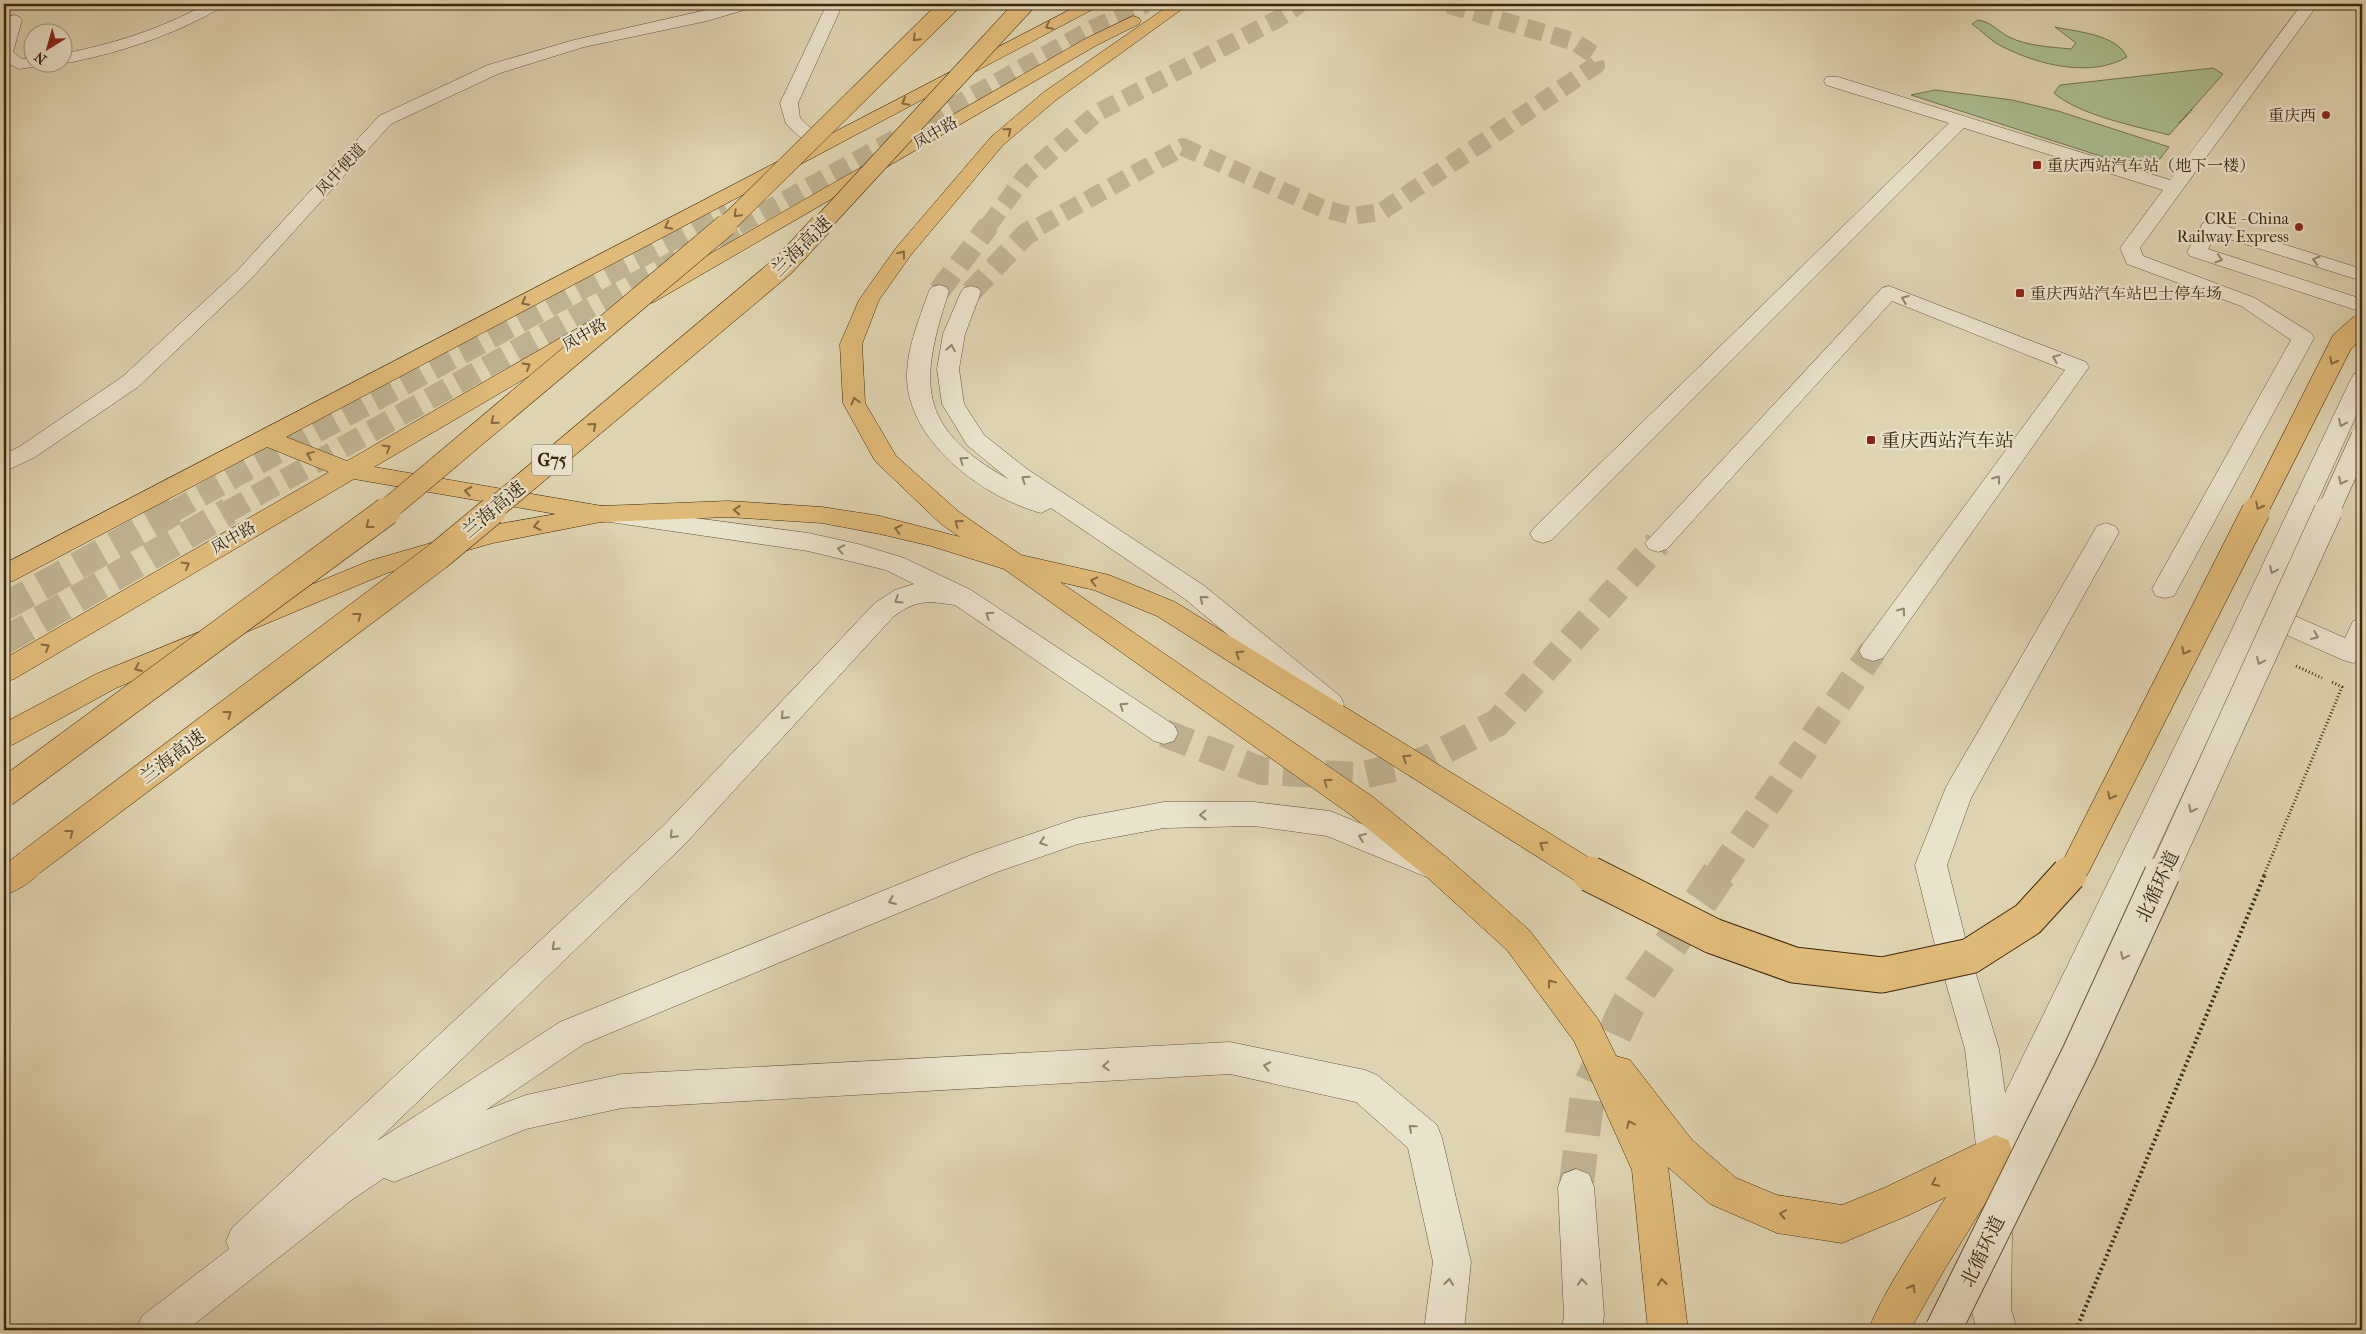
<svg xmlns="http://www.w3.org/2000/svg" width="2366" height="1334" font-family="'IM FELL French Canon','Noto Serif SC',serif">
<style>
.green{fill:#acbe90;stroke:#74724f}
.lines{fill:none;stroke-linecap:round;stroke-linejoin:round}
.minor-tunnel-far3{stroke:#beb190;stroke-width:18;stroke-dasharray:18 9;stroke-linecap:butt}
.minor-tunnel-far2{stroke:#beb190;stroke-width:22;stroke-dasharray:22 11;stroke-linecap:butt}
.minor-tunnel-far1{stroke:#beb190;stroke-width:28;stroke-dasharray:28 14;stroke-linecap:butt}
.minor-tunnel{stroke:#beb190;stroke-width:35;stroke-dasharray:35 18;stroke-linecap:butt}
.major-tunnel-far2{stroke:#beb190;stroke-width:18;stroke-dasharray:18 9;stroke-linecap:butt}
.major-tunnel-far1{stroke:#beb190;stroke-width:22;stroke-dasharray:22 11;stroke-linecap:butt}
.major-tunnel{stroke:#beb190;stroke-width:28;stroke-dasharray:28 14;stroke-linecap:butt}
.minor-casing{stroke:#645237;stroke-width:1}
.major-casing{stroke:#3b270e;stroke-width:1}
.highway-casing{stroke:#3b270e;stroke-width:1}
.path-far2{stroke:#3b270e;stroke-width:2;stroke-dasharray:0.5 2;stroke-linecap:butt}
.path-far1{stroke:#3b270e;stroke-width:3;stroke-dasharray:1 2.5;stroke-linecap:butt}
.path{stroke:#3b270e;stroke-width:4;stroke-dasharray:2 3;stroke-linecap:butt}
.minor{fill:#eae3cc;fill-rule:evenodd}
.major{fill:#e0ba78;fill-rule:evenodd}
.highway{fill:#e0ba78;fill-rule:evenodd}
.minor-bridge-far2-casing{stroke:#645237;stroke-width:23;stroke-linecap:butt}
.minor-bridge-far1-casing{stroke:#645237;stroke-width:29;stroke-linecap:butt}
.minor-bridge-casing{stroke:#645237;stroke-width:37;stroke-linecap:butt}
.major-bridge-far2-casing{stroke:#3b270e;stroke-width:23;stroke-linecap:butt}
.major-bridge-far1-casing{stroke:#3b270e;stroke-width:29;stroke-linecap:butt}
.major-bridge-casing{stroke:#3b270e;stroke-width:37;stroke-linecap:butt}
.highway-bridge-far2-casing{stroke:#3b270e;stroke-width:19;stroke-linecap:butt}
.highway-bridge-far1-casing{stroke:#3b270e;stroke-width:23;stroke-linecap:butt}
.highway-bridge-casing{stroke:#3b270e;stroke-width:29;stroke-linecap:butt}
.minor-bridge-far2{stroke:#eae3cc;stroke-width:22}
.minor-bridge-far1{stroke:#eae3cc;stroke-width:28}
.minor-bridge{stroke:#eae3cc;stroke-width:35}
.major-bridge-far2{stroke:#e0ba78;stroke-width:22}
.major-bridge-far1{stroke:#e0ba78;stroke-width:28}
.major-bridge{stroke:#e0ba78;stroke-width:35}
.highway-bridge-far2{stroke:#e0ba78;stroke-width:18}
.highway-bridge-far1{stroke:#e0ba78;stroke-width:22}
.highway-bridge{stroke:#e0ba78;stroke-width:28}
.oneway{stroke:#85693e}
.oneway2{stroke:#92856d}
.poi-dot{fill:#8f2418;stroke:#eae3cc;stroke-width:2}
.labels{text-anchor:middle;stroke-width:4.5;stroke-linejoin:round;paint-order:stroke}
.far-poi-label{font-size:16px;fill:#3b270e;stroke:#eae3cc;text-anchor:end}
.far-street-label{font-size:16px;fill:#3b270e;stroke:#eae3cc}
.shield{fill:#eae3cc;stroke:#705f47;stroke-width:1}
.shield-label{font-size:18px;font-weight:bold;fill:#3b270e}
.street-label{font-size:19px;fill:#3b270e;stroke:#eae3cc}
.poi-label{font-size:19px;fill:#3b270e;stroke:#eae3cc;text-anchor:start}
</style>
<rect width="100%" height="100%" fill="#dfd4b1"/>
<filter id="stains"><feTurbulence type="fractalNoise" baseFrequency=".004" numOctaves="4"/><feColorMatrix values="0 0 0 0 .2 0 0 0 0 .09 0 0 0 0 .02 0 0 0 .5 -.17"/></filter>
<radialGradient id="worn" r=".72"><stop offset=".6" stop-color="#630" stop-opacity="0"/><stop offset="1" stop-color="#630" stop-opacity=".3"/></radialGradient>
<!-- green -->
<g class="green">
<path d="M1978 20C1992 22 1997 31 2009 37 2027 46 2051 47 2071 49L2076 43 2055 27C2077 32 2116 34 2127 57 2091 78 2039 65 2003 47 1992 42 1982 31 1972 24Z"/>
<path d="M2213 68 2223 74 2169 135C2135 126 2079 115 2054 93L2060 85Z"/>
<path d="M1935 90 2012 100 2058 111 2169 147 2150 172 1911 95Z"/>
</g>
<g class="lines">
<!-- minor-tunnel-far3 -->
<g class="minor-tunnel-far3">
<path d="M988 226 1026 175 1097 113 1276 20 1300 4"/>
<path d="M1040 226 1183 147 1324 209 1352 216 1381 212 1596 65 1593 54 1575 42 1446 4"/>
</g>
<!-- minor-tunnel-far2 -->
<g class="minor-tunnel-far2">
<path d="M939 291 989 225"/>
<path d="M971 292 1026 234 1042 225"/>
</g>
<!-- minor-tunnel-far1 -->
<g class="minor-tunnel-far1">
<path d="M1164 733 1262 771 1358 776 1424 761 1497 723 1658 543"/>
<path d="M1718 875 1873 651"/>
</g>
<!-- minor-tunnel -->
<path class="minor-tunnel" d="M1576 1187 1588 1091 1627 1007 1719 874"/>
<!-- major-tunnel-far2 -->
<g class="major-tunnel-far2">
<path d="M697 226 727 210"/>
<path d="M738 226 1090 30 1146 4"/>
</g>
<!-- major-tunnel-far1 -->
<g class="major-tunnel-far1">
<path d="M172 512 281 451 699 225"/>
<path d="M227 512 740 225"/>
</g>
<!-- major-tunnel -->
<g class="major-tunnel">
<path d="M4 607 175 511"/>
<path d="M4 641 229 511"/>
</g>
<!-- minor casing -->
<g class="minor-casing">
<g id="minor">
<path d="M206 4H225L222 7C181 31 137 47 90 58 79 60 67 65 56 62H62V54C113 44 161 29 206 4Z"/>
<path d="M733 4H757L754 7 707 21 584 47 500 73 391 124 251 279 138 387 35 457 4 472V454L19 447 122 377 237 271 379 116 488 65 574 40Z"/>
<path d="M824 4H840L841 8 798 103 800 118 829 146 826 150H814L786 124 780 103 825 8Z"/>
<path d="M2302 4H2318L2140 248 2143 256 2255 298 2311 333 2314 338 2174 596 2165 598 2156 596 2152 589 2291 340 2241 306 2127 264 2120 248 2163 190 1964 128 1552 540 1543 543 1534 540 1530 534 1534 528 1949 123 1826 85 1824 81 1826 77H1838L2170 180Z"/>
<path d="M14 15 20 17 22 20 13 52 22 59 32 58V62H46L44 65 19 69 4 61V28L8 17Z"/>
<path d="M2210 221 2362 269V281L2216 235 2208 249 2362 299V312L2190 256 2187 252 2203 223Z"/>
<path d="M939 285 946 287 949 291C919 383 916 427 1008 479L967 445 942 404 937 369 943 334 961 292 964 288 971 286 978 288 981 292 965 334 959 369 964 404 984 435 1027 469 1203 585 1340 696 1344 704 1340 712 1330 715 1320 712 1185 599 1051 508 1041 513C982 497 905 440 907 373 908 345 920 317 929 291L932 287Z"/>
<path d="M1889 286 2086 362 2089 367 1883 658 1873 661 1863 658 1859 651 1863 644 2065 370 1892 301 1667 549 1658 552 1649 549 1645 543 1882 288Z"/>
<path d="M2362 372V403L2270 605 2345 638 2353 621 2362 618V660L2353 663 2343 660 2262 624 2008 1168 1995 1173 1982 1168 1977 1155 1965 1049 1935 945 1915 865 1946 787 2097 526 2106 523 2115 526 2119 532 1971 798 1947 865 1967 945 1999 1049 2005 1093 2226 642 2351 379 2354 374Z"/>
<path d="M612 507 808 533 858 544 904 558 971 590 1174 725 1178 733 1174 741 1164 744 1154 741 955 605C927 601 917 599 893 617L686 843 377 1141 560 1022 976 853 1078 818 1164 802H1254L1330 811 1440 856 1445 865 1440 874 1429 878 1327 836 1254 826 1164 828 1078 844 997 872 584 1044 486 1110 526 1095 622 1074 1230 1042 1365 1070 1377 1075 1437 1125 1442 1138 1471 1262 1464 1330H1424L1433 1262 1408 1148 1356 1102 1230 1074 622 1108 526 1129 394 1182 384 1178 353 1199 187 1330H136L142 1316 229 1249 226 1241 232 1228 664 825 875 603 895 590 914 584 886 570 808 551 603 521 600 515 603 509Z"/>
<path d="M1576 1169 1589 1174 1594 1187 1604 1315 1602 1330H1562L1564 1315 1558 1187 1563 1174Z"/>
<path d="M1993 1214 2006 1220 2012 1233 2011 1309 2017 1330H1977L1971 1309 1974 1233 1980 1220Z"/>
</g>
</g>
<!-- major casing -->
<g class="major-casing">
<g id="major">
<path d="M1081 4H1100L1097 7 286 437 347 461 595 318 603 317 611 318 614 323 611 328 374 467 602 506 728 501 822 507 880 516 960 537 941 524 875 461 843 403 840 344 859 300 896 248 991 137 1044 92 1171 4H1189L1056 100 1003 145 910 256 879 300 862 344 865 403 896 456 959 512 1021 555 1109 575 1175 602 1596 862 1601 871 1596 880 1585 884 1574 880 1157 616 1094 590 1060 582 1373 797 1450 860 1529 930 1598 1019 1616 1056 1630 1060 1692 1140 1736 1178 1777 1195 1842 1205 1884 1188 1995 1135 2008 1140 2013 1153 2008 1166 1943 1272 1910 1330H1868C1888 1283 1919 1240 1946 1197L1909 1215 1842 1243 1777 1233 1710 1204 1668 1167 1688 1330H1648L1632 1170 1574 1041 1507 950 1428 878 1351 815 1004 569 931 546 880 534 822 523 728 517 602 522 354 479 14 679 4 682V659L329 472 267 447 13 581 4 584V564Z"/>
<path d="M1133 16 1139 18 1141 21 1139 24 1097 45 654 302 647 304 640 302 637 298 640 294 1085 39Z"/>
</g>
</g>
<!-- highway casing -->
<g class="highway-casing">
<g id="highway">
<path d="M602 506 611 508 614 514 611 520 493 543 387 573 244 633 235 630 231 623 235 616 369 561 493 525Z"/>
<path d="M202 631 212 634 216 641 212 648 116 688 14 744 4 747V723L96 674Z"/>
<path d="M31 849 42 853 47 862C39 878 20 890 4 895V865L20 853Z"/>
</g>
</g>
<!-- path-far2 -->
<path class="path-far2" d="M2179 123 2192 110"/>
<!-- path-far1 -->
<g class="path-far1">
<path d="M2296 666 2322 678"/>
<path d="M2264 875 2342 687 2332 682"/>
</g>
<!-- path -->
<path class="path" d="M2076 1330 2265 874"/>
<!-- minor -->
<use href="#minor" class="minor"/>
<!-- major -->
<use href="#major" class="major"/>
<!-- highway -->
<use href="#highway" class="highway"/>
<!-- minor-bridge-far2 casing -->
<g class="minor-bridge-far2-casing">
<path id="minor-bridge-far2" d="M2328 512 2362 437"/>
</g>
<!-- minor-bridge-far1 casing -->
<g class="minor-bridge-far1-casing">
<path id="minor-bridge-far1" d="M2162 875 2328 511"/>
</g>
<!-- minor-bridge casing -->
<g class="minor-bridge-casing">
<path id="minor-bridge" d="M1943 1330 2079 1055 2162 874"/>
</g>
<!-- major-bridge-far2 casing -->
<g class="major-bridge-far2-casing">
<path id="major-bridge-far2" d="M2256 512 2342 342 2362 324"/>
</g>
<!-- major-bridge-far1 casing -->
<g class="major-bridge-far1-casing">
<g id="major-bridge-far1">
<path d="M1585 871 1593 875"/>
<path d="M2068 875 2076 866 2256 511"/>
</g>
</g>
<!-- major-bridge casing -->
<g class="major-bridge-casing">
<path id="major-bridge" d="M1590 874 1713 936 1794 965 1882 975 1970 956 2028 919 2069 874"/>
</g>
<!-- highway-bridge-far2 casing -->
<g class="highway-bridge-far2-casing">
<g id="highway-bridge-far2">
<path d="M725 226 950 4"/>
<path d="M820 226 1025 4"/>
</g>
</g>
<!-- highway-bridge-far1 casing -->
<g class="highway-bridge-far1-casing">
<g id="highway-bridge-far1">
<path d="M385 512 726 225"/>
<path d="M490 512 784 265 821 225"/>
</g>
</g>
<!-- highway-bridge casing -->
<g class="highway-bridge-casing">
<g id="highway-bridge">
<path d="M4 793 387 511"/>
<path d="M31 862 438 556 492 511"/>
</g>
</g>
<!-- minor-bridge-far2 -->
<use href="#minor-bridge-far2" class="minor-bridge-far2"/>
<!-- minor-bridge-far1 -->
<use href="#minor-bridge-far1" class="minor-bridge-far1"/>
<!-- minor-bridge -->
<use href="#minor-bridge" class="minor-bridge"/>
<!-- major-bridge-far2 -->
<use href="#major-bridge-far2" class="major-bridge-far2"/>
<!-- major-bridge-far1 -->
<use href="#major-bridge-far1" class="major-bridge-far1"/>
<!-- major-bridge -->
<use href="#major-bridge" class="major-bridge"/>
<!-- highway-bridge-far2 -->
<use href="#highway-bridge-far2" class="highway-bridge-far2"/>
<!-- highway-bridge-far1 -->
<use href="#highway-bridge-far1" class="highway-bridge-far1"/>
<!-- highway-bridge -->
<use href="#highway-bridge" class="highway-bridge"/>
</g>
<!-- one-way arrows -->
<defs><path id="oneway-chevron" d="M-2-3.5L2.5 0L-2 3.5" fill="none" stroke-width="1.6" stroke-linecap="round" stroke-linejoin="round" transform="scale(1.25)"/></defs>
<g class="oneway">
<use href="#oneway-chevron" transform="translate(1049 26) rotate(152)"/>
<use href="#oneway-chevron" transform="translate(916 38) rotate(135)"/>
<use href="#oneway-chevron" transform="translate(905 102) rotate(152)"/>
<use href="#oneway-chevron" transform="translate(1008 131) rotate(-40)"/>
<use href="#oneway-chevron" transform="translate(737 214) rotate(135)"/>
<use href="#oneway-chevron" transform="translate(668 226) rotate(152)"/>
<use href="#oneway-chevron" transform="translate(902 254) rotate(-53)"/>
<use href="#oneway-chevron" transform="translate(525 302) rotate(152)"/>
<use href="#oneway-chevron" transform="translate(2333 361) rotate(117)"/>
<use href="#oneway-chevron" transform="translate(527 366) rotate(-30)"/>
<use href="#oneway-chevron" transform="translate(855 401) rotate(-105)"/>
<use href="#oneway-chevron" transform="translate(494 421) rotate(140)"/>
<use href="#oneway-chevron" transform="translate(593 426) rotate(-40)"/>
<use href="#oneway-chevron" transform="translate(387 448) rotate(-30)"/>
<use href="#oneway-chevron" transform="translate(310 455) rotate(-158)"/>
<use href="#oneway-chevron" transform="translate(468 491) rotate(-170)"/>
<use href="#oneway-chevron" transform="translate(2259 506) rotate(117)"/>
<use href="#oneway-chevron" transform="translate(737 510) rotate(-176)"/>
<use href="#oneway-chevron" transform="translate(958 523) rotate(-144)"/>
<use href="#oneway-chevron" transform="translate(369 525) rotate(142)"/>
<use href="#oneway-chevron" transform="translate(537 526) rotate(169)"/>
<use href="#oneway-chevron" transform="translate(898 529) rotate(-166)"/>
<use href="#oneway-chevron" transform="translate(186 565) rotate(-30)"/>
<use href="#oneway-chevron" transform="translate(1094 581) rotate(-166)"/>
<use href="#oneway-chevron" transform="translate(358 616) rotate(-37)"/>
<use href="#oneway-chevron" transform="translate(46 647) rotate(-30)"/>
<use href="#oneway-chevron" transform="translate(2185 651) rotate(117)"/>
<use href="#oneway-chevron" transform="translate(1239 654) rotate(-148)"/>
<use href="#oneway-chevron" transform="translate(138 668) rotate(157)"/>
<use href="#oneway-chevron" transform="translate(228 714) rotate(-37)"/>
<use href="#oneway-chevron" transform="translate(1406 758) rotate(-148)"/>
<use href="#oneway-chevron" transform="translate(1327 782) rotate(-145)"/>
<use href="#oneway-chevron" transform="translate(2111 796) rotate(117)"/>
<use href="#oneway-chevron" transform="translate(70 833) rotate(-37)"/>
<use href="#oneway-chevron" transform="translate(1543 845) rotate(-148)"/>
<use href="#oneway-chevron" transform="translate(1551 983) rotate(-127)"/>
<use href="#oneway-chevron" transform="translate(1630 1124) rotate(-115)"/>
<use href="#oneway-chevron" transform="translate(1935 1183) rotate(154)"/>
<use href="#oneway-chevron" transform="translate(1783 1214) rotate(-169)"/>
<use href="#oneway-chevron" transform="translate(1662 1282) rotate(-96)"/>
<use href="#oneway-chevron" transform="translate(1912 1288) rotate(-61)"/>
</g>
<g class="oneway2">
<use href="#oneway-chevron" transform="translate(2219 259) rotate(18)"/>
<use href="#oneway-chevron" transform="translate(2316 260) rotate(-163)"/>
<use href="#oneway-chevron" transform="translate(1905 299) rotate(-158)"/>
<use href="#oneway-chevron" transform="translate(951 348) rotate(-80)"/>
<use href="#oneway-chevron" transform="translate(2056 358) rotate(-158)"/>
<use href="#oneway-chevron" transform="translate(2342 423) rotate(115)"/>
<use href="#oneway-chevron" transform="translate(963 460) rotate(-144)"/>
<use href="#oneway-chevron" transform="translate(1025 479) rotate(-146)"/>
<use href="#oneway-chevron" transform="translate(1997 479) rotate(-54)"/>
<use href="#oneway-chevron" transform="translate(2342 481) rotate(115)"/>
<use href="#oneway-chevron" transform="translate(841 549) rotate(-168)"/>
<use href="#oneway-chevron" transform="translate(2273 570) rotate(115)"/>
<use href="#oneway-chevron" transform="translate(1203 599) rotate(-140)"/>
<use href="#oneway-chevron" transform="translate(898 600) rotate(148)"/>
<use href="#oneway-chevron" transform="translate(1902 611) rotate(-54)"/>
<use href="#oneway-chevron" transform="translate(989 615) rotate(-146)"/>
<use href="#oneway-chevron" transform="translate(2315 636) rotate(23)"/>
<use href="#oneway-chevron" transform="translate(2260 661) rotate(115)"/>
<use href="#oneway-chevron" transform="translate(1123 706) rotate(-146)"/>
<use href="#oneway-chevron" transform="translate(784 716) rotate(133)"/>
<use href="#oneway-chevron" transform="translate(2192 809) rotate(115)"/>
<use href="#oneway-chevron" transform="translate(1203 815) rotate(179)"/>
<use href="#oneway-chevron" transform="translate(673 835) rotate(135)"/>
<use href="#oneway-chevron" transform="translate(1362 837) rotate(-158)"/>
<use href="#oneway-chevron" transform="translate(1043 842) rotate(161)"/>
<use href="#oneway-chevron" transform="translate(892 901) rotate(157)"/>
<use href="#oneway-chevron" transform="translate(555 947) rotate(137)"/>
<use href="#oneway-chevron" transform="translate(2124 956) rotate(115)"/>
<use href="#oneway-chevron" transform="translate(1106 1066) rotate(177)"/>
<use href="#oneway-chevron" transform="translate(1267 1066) rotate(-168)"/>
<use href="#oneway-chevron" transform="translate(1412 1128) rotate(-139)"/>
<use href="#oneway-chevron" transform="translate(1449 1282) rotate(-84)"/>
<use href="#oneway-chevron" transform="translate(1582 1282) rotate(-94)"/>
</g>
<!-- markers -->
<g class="poi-dot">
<circle cx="2326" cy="115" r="5"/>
<rect x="2032" y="160" width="10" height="10" rx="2.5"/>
<circle cx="2299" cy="227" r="5"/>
<rect x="2015" y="288" width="10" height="10" rx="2.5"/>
<rect x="1866" y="435" width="10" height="10" rx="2.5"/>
</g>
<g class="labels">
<!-- far-poi labels -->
<g class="far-poi-label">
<text x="2316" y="121">重庆西</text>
<text x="2047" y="171" text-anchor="start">重庆西站汽车站（地下一楼）</text>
<text x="2289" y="224">CRE - China<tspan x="2289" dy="18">Railway Express</tspan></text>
<text x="2030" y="299" text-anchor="start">重庆西站汽车站巴士停车场</text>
</g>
<!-- far-street labels -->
<g class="far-street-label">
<text transform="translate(935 132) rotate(-30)" y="6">凤中路</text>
<text transform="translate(340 169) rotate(-47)" y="6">凤中便道</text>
<text transform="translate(584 334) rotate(-30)" y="6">凤中路</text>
<text transform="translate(233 537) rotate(-30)" y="6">凤中路</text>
</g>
<!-- shield labels -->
<rect class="shield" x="532" y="444.5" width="40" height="31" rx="4"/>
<g class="shield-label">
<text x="552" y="466">G75</text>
</g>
<!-- street labels -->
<g class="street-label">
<text transform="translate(801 246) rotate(-45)" y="7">兰海高速</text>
<text transform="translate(493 509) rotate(-40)" y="7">兰海高速</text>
<text transform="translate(172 756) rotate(-37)" y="7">兰海高速</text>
<text transform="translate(2157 886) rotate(-65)" y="7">北循环道</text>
<text transform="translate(1982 1251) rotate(-64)" y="7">北循环道</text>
</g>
<!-- poi labels -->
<g class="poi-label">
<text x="1881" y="447">重庆西站汽车站</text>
</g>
</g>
<!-- margin -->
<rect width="2366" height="1334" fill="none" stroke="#dfd4b1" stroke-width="20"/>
<rect x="5" y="5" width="2356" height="1324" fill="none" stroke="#3b270e" stroke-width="2.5"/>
<rect x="10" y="10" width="2346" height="1314" fill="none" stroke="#3b270e"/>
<!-- north arrow -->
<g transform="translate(48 48) rotate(217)"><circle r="24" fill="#eae3cc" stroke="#a49880"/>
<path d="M0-4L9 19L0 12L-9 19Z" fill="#8f2418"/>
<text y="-8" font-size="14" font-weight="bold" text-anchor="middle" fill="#3b270e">N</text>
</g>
<rect width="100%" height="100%" filter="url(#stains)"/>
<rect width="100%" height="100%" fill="url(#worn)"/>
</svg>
